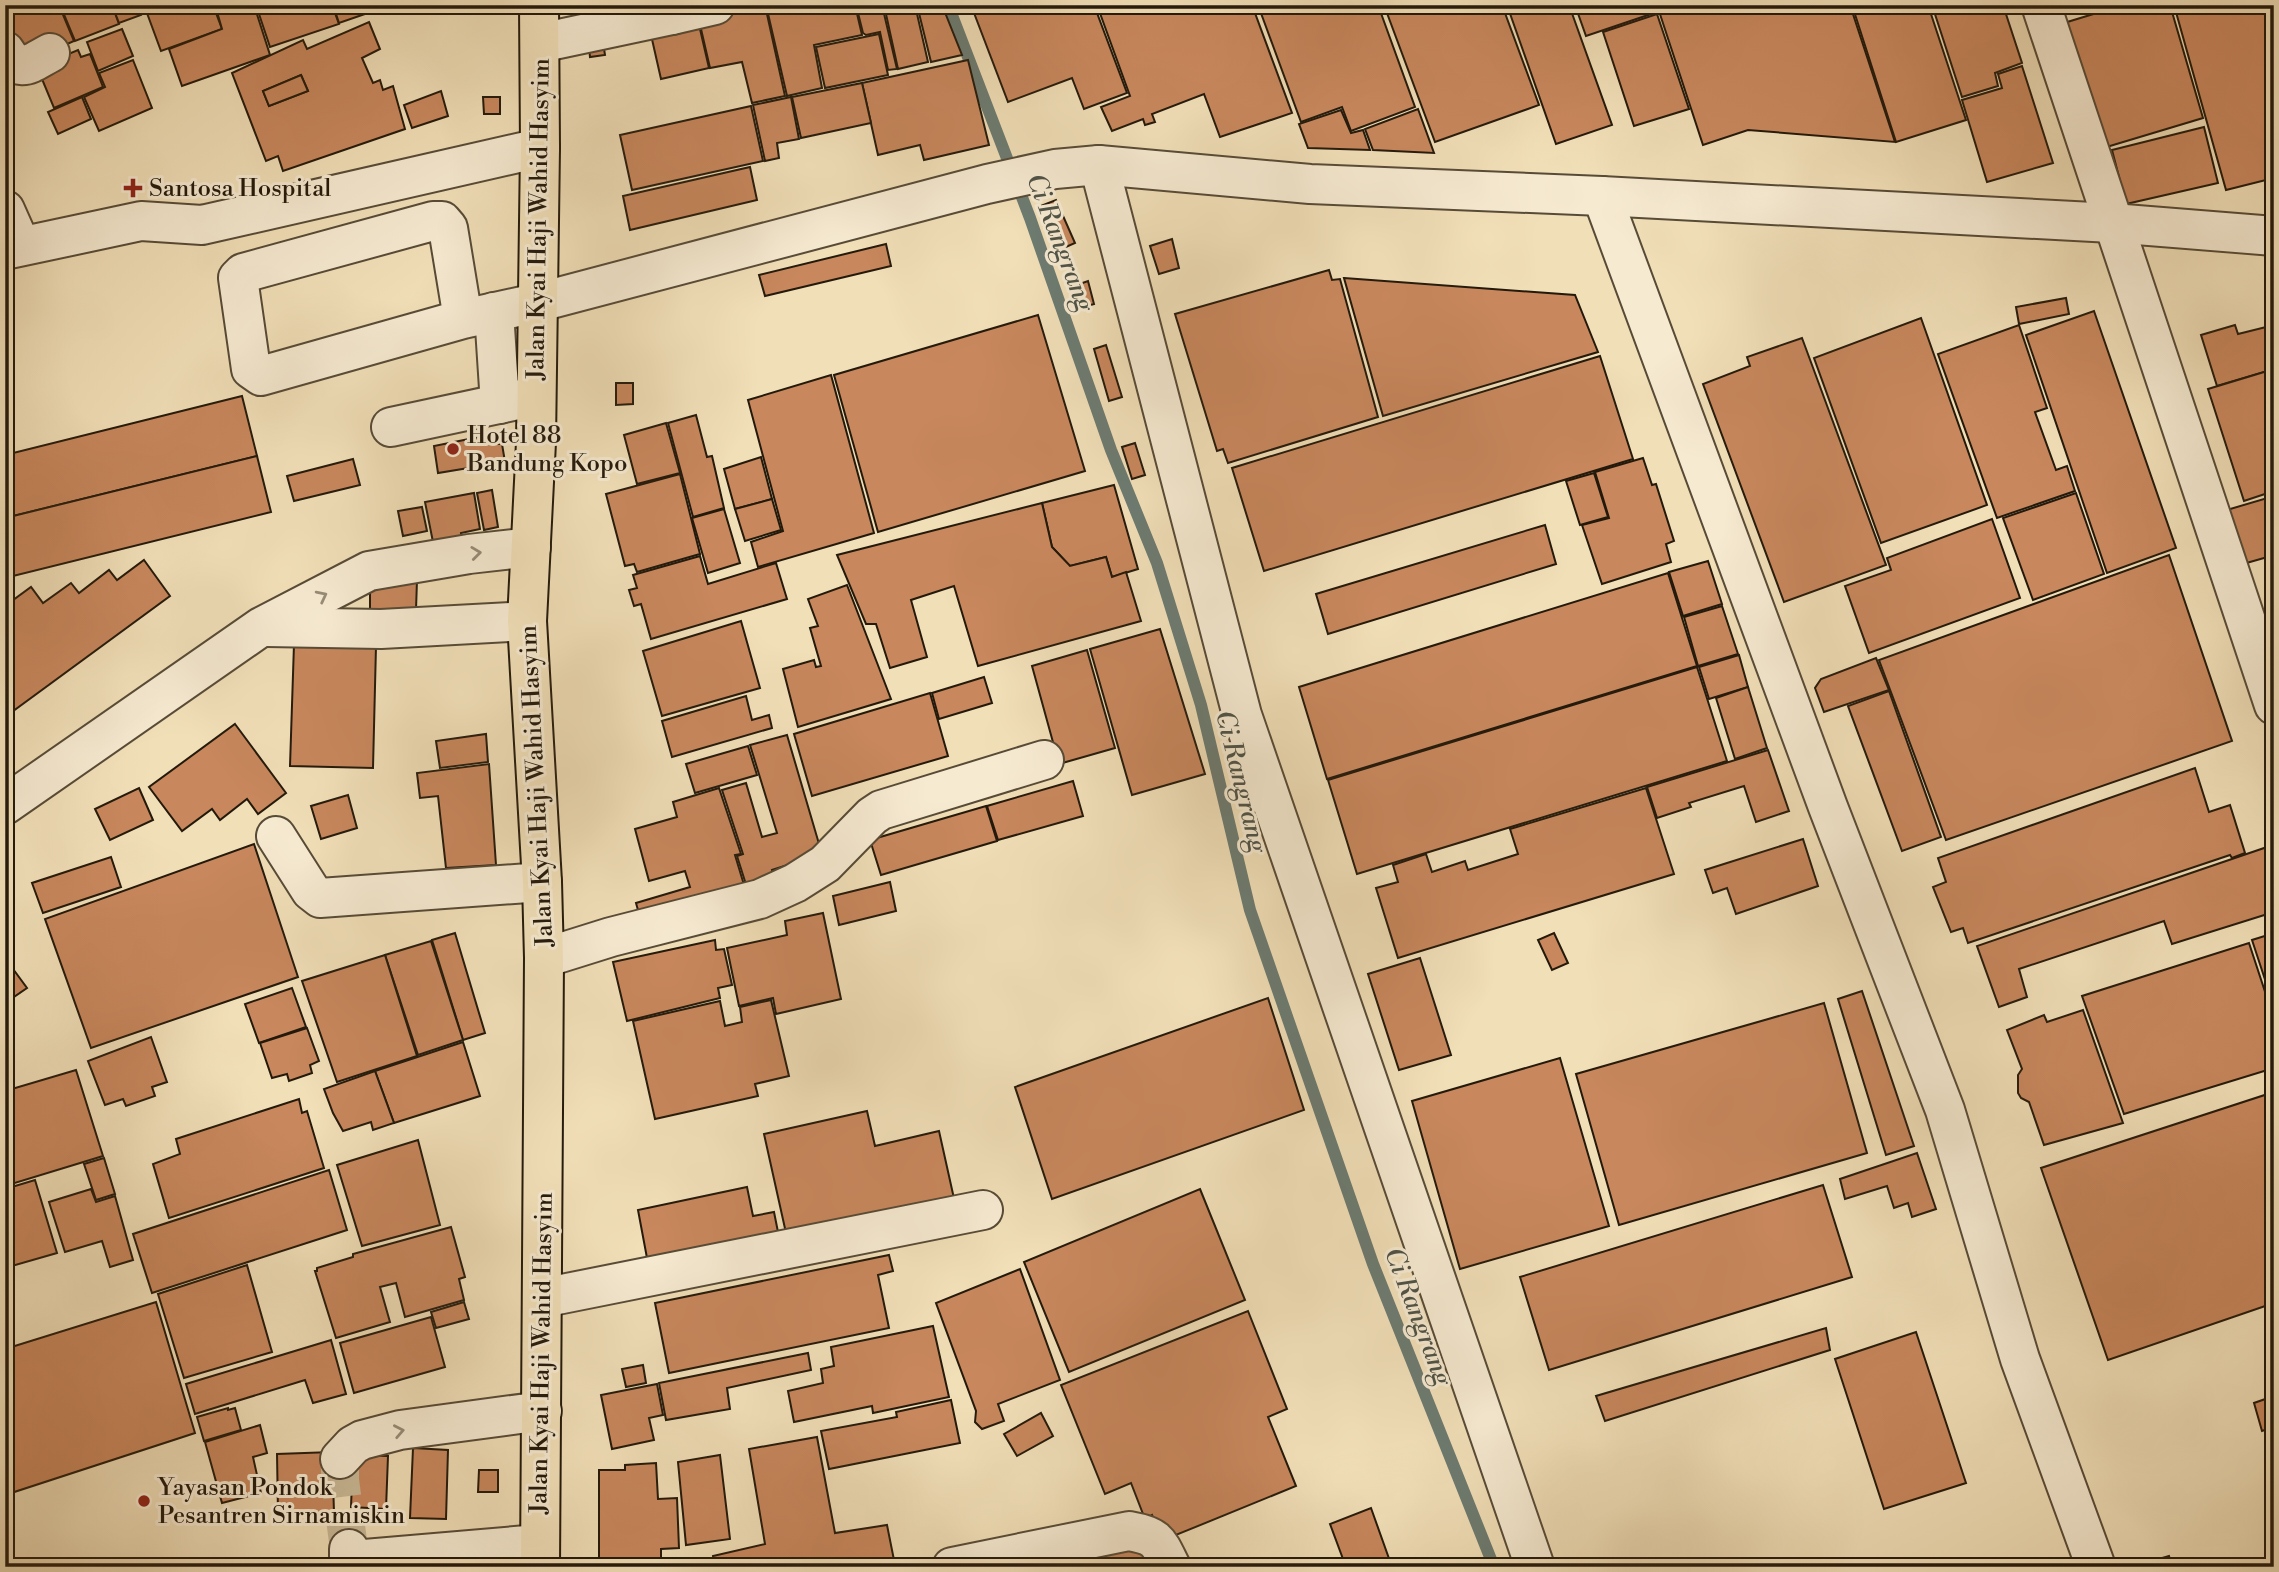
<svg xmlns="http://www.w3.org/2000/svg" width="2279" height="1572" font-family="'Libre Bodoni',serif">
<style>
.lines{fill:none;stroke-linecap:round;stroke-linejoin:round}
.stream{stroke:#6c7b71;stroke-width:12}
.building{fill:#c8875d;stroke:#241a0c;stroke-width:2;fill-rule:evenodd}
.minor-tunnel{stroke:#c8b896;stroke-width:38;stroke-dasharray:38 19;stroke-linecap:butt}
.minor-casing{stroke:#574b37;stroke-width:42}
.major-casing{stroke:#241a0c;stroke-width:42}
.minor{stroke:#f6ead1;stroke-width:38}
.major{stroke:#f1dfb8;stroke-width:38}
.oneway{stroke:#988c78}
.poi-dot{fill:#8f2418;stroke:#f6ead1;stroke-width:2.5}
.labels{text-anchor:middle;stroke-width:6;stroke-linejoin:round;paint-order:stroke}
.poi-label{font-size:24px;fill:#241a0c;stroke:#f6ead1;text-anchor:start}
.street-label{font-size:24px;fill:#241a0c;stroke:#f6ead1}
.water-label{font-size:26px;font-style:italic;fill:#4e5347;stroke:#f6ead1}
</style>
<rect width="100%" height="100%" fill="#f1dfb8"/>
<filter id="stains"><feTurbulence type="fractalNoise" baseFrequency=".00286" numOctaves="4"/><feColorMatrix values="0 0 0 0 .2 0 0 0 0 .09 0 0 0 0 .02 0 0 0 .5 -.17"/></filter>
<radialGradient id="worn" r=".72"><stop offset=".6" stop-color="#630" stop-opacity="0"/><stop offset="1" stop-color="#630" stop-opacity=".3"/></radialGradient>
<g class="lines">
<!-- stream -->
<path class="stream" d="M948 5 1030 218 1111 450 1157 563 1201 705 1250 910 1373 1264 1494 1567"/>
</g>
<!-- building -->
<g class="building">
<path d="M16 5H59L74 41 23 64 5 26V10Z"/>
<path d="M60 5H112L119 24 75 41Z"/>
<path d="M112 5H137L141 15 119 23Z"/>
<path d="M144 5H213L222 29 161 51Z"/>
<path d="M215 5H254L270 55 182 86 169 49 222 29Z"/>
<path d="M256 5H332L339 24 270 47Z"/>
<path d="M333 5H391L339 23Z"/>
<path d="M747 5H765L785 96 752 103 742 62 710 68 698 16Z"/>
<path d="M766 5H855L862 35 814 45 822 88 787 96Z"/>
<path d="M856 5H882L897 69 888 70 880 32 866 35 863 33Z"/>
<path d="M884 5H915L928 62 898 69Z"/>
<path d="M917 5H942L962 55 931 62Z"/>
<path d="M971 5H1094L1127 93 1084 109 1072 78 1008 102Z"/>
<path d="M1097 5H1252L1292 113 1220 137 1204 94 1152 114 1155 122 1145 125 1143 119 1112 131 1101 107 1130 96Z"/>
<path d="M1258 5H1378L1415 107 1351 131 1342 107 1301 122Z"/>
<path d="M1384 5H1502L1539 105 1435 142Z"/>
<path d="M1507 5H1569L1612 125 1556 144Z"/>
<path d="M1575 5H1655L1657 12 1586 36Z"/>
<path d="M1657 5H1850L1895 142 1748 130 1703 145Z"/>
<path d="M1852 5H1928L1966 120 1896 142Z"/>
<path d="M1932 5H2003L2022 63 1995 73 1998 86 1962 97Z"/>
<path d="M2123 5H2170L2203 118 2100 149 2064 23Z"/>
<path d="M2174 5H2274V178L2226 190Z"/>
<path d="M1657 14 1689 109 1634 126 1603 32Z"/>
<path d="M697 16 709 68 661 79 649 26Z"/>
<path d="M369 22 380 49 362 58 373 83 380 80 383 90 393 86 405 129 283 171 278 156 266 161 232 73 303 40 307 49ZM301 75 308 91 269 106 263 91Z"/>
<path d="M122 29 133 56 98 71 87 42Z"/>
<path d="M879 34 888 75 825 88 816 47Z"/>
<path d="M602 36 605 55 590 57 588 38Z"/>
<path d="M78 50 81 57 90 54 103 87 54 108 37 67Z"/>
<path d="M133 60 152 108 99 131 84 97 105 87 99 73Z"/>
<path d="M968 60 989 145 924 160 920 145 878 155 862 83Z"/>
<path d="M2022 66 2053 163 1987 182 1962 100 2002 88 1998 74Z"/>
<path d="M301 75 308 91 269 106 263 91Z"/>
<path d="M862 83 871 123 801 138 792 97Z"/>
<path d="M441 91 448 116 412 128 404 105Z"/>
<path d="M82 97 91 119 58 134 48 112Z"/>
<path d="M483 97H500V114H484Z"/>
<path d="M791 97 799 139 777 143 779 158 765 161 753 105Z"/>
<path d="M751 106 763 161 632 190 620 135Z"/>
<path d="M1418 109 1434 153 1373 150 1365 129Z"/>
<path d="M1341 110 1351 133 1363 130 1370 150 1308 148 1299 124Z"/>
<path d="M2204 127 2218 183 2126 204 2112 150Z"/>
<path d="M750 167 757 200 630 230 623 196Z"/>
<path d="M1056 200 1075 243 1057 251 1038 207Z"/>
<path d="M1172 239 1179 268 1159 274 1150 246Z"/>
<path d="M886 244 891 266 765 296 759 275Z"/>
<path d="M1329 270 1332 280 1340 279 1378 417 1228 463 1223 449 1217 451 1175 314Z"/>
<path d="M1344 278 1575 295 1598 352 1383 416Z"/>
<path d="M1088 281 1094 304 1080 308 1074 286Z"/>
<path d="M2066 298 2069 314 2019 324 2016 307Z"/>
<path d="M2094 311 2176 548 2107 573 2026 335Z"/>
<path d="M1038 315 1085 471 878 532 834 375Z"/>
<path d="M1921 318 1987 505 1881 543 1814 358Z"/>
<path d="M2019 325 2047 408 2035 412 2056 470 2067 466 2075 491 1997 518 1938 354Z"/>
<path d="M2235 325 2238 334 2274 325V369L2217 386 2201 335Z"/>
<path d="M1802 338 1886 565 1784 602 1703 384 1750 366 1747 357Z"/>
<path d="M1106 345 1122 397 1109 401 1094 349Z"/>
<path d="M1600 356 1633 459 1264 571 1232 468Z"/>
<path d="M2274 369V491L2244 501 2208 389Z"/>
<path d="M831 375 874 533 758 567 751 542 783 531 748 400Z"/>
<path d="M616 383H633V404L616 405Z"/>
<path d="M242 396 257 456 5 518V455Z"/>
<path d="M696 415 707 457 712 456 724 508 693 517 668 423Z"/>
<path d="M666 423 680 473 637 484 624 435Z"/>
<path d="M479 437 480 443 498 439V444H502L505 462 438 473 434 446Z"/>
<path d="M1135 443 1145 475 1132 479 1122 447Z"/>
<path d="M257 456 271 512 5 578V518Z"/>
<path d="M761 457 772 499 735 509 724 469Z"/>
<path d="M1643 458 1652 485 1656 484 1674 541 1666 544 1671 562 1602 584 1582 525 1609 518 1595 472Z"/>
<path d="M353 459 360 485 294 501 287 476Z"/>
<path d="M1594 473 1608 517 1580 525 1566 481Z"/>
<path d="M680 474 700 554 637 572 634 564 625 566 606 494Z"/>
<path d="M1114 485 1138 569 1112 577 1106 557 1070 566 1052 547 1042 503Z"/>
<path d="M492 490 498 527 484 530 477 493Z"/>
<path d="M474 493 480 529 461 533 462 541 434 547 425 502Z"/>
<path d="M2076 493 2104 574 2033 600 2003 518Z"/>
<path d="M2274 496V565L2271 556 2236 566 2220 512Z"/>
<path d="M772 499 781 530 745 541 735 509Z"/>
<path d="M1042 503 1052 547 1070 566 1106 557 1112 577 1126 572 1141 621 978 666 954 586 911 600 927 657 890 668 876 624H866L837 555Z"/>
<path d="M422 507 427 531 403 536 398 511Z"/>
<path d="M724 509 740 563 708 573 692 518Z"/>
<path d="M1992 519 2020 598 1869 653 1845 586 1891 570 1887 558Z"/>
<path d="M1545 525 1556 564 1328 634 1316 594Z"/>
<path d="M2169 555 2232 741 1946 840 1879 660Z"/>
<path d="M700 556 708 584 776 563 787 599 651 639 641 604 634 606 629 590 637 588 633 575Z"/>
<path d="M144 560 170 596 5 717V606L31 587 43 603 71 583 79 593 109 570 117 580Z"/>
<path d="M1708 561 1722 604 1683 616 1669 572Z"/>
<path d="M1668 573 1697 666 1327 779 1299 687Z"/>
<path d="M370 580H417L416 610H370Z"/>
<path d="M847 585 891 699 798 727 783 669 814 660 816 667 821 666 810 628 818 626 808 599Z"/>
<path d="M1722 606 1738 654 1698 666 1684 617Z"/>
<path d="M741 621 760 688 662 716 643 651Z"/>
<path d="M1160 629 1205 774 1132 795 1090 649Z"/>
<path d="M294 644 376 646 373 768 290 766Z"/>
<path d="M1087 650 1115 748 1059 764 1032 666Z"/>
<path d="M1739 655 1748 687 1709 699 1699 667Z"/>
<path d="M1876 658 1889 690 1824 712 1815 688 1821 679Z"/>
<path d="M1697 667 1727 761 1357 874 1328 780Z"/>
<path d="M984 677 992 703 939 719 932 693Z"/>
<path d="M1748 687 1767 748 1735 759 1716 698Z"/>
<path d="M1889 691 1941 837 1902 851 1848 706Z"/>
<path d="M930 693 948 756 812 796 794 734Z"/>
<path d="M746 696 752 720 769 715 772 728 672 757 662 721Z"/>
<path d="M235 724 286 793 258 814 247 799 220 820 212 809 182 831 149 787Z"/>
<path d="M486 734 488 762 440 768 436 741Z"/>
<path d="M787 735 822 854 772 870 776 886 749 894 737 856 743 854 722 790 746 783 762 837 777 833 750 745Z"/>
<path d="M748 746 757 775 695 793 686 764Z"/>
<path d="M1768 750 1789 811 1756 822 1744 786 1689 803 1691 807 1657 818 1647 787Z"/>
<path d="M489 764 496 865 446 868 438 796 420 798 417 773Z"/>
<path d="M2195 768 2209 812 2230 805 2245 853 2232 858 2230 855 1968 943 1963 928 1951 932 1933 887 1946 882 1938 858Z"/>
<path d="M1073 781 1083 816 998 840 987 806Z"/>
<path d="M139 788 153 820 110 840 95 809Z"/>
<path d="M719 788 741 854 735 855 748 898 643 928 636 903 690 887 685 871 649 881 635 829 677 817 673 802Z"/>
<path d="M1646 788 1674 874 1398 958 1376 888 1398 882 1393 865 1426 854 1432 872 1465 861 1468 870 1518 854 1510 829Z"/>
<path d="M348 795 357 828 321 839 311 806Z"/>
<path d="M986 806 997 841 881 875 870 840Z"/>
<path d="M1803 839 1818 886 1736 914 1727 888 1713 893 1705 870Z"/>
<path d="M254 844 298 977 91 1048 45 919Z"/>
<path d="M2273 845 2274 912 2172 944 2164 921 2019 969 2027 997 1999 1007 1977 946Z"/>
<path d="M111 857 121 887 43 913 32 883Z"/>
<path d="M890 882 896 911 839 925 833 896Z"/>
<path d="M823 913 841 999 776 1014 773 998 739 1006 727 948 787 935 785 921Z"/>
<path d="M455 933 485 1033 463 1040 432 940Z"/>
<path d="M1554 933 1568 963 1552 970 1538 940Z"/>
<path d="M2274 933V1007L2252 940Z"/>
<path d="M715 940 716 950 724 949 732 985 718 988 720 998 627 1021 613 962Z"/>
<path d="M431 941 463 1040 418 1055 385 955Z"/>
<path d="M2249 943 2274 1019V1068L2124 1114 2082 996Z"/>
<path d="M385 955 417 1056 337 1082 302 981Z"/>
<path d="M5 958 27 988 5 1003Z"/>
<path d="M1420 958 1451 1055 1399 1070 1368 974Z"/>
<path d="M292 988 306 1027 259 1043 245 1004Z"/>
<path d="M1862 991 1914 1146 1886 1155 1838 999Z"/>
<path d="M1268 998 1304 1110 1052 1199 1015 1087Z"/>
<path d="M771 1000 789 1076 755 1084 758 1096 655 1119 633 1021 720 1001 725 1026 742 1022 740 1007Z"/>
<path d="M1824 1003 1867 1153 1619 1225 1576 1074Z"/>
<path d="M2083 1010 2123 1123 2044 1145 2029 1102 2021 1098 2018 1093V1075L2022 1069 2007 1030 2044 1015 2047 1022Z"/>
<path d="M307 1028 319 1061 310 1065 312 1073 289 1081 287 1074 272 1078 260 1043Z"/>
<path d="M151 1037 167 1082 152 1087 155 1096 126 1106 123 1099 105 1105 88 1061Z"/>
<path d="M463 1042 480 1096 394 1123 375 1071Z"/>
<path d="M1560 1058 1609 1226 1460 1269 1412 1101Z"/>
<path d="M76 1070 103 1156 5 1186V1091Z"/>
<path d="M375 1071 394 1123 373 1130 371 1122 343 1131 333 1113 324 1089Z"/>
<path d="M2274 1092V1303L2108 1360 2041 1168Z"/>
<path d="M299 1099 302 1113 307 1111 324 1168 169 1218 153 1164 180 1154 176 1139Z"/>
<path d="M867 1111 875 1146 939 1131 955 1203 788 1242 764 1134Z"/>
<path d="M418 1140 440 1225 362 1246 337 1165Z"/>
<path d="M1917 1153 1936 1209 1912 1217 1908 1203 1894 1208 1887 1186 1845 1199 1840 1179Z"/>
<path d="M104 1158 115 1194 96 1200 84 1164Z"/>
<path d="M329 1170 347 1230 152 1293 133 1234Z"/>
<path d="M35 1180 57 1253 5 1268V1189Z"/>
<path d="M1823 1185 1852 1277 1549 1370 1520 1277Z"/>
<path d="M747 1187 753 1216 774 1212 781 1247 650 1274 638 1210Z"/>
<path d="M91 1189 96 1202 115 1196 133 1260 110 1267 102 1241 65 1252 49 1202Z"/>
<path d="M1200 1189 1245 1300 1069 1372 1024 1262Z"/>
<path d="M451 1227 465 1277 459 1279 464 1300 405 1317 396 1283 380 1287 390 1322 336 1338 315 1271H317V1268L353 1257V1254Z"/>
<path d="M889 1255 893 1271 878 1275 889 1328 669 1373 655 1303Z"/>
<path d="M247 1265 272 1352 184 1378 158 1294Z"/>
<path d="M1020 1269 1060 1380 998 1404 1004 1421 982 1429 975 1422 976 1411 936 1303Z"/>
<path d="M156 1302 195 1433 5 1495V1349Z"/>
<path d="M464 1302 469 1319 436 1328 431 1312Z"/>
<path d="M1248 1311 1287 1409 1268 1417 1296 1486 1171 1537 1158 1530 1152 1515 1145 1519 1131 1483 1105 1494 1061 1385Z"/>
<path d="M431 1317 445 1367 354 1393 340 1343Z"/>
<path d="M933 1326 949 1397 873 1413 872 1406 794 1422 788 1391 823 1383 821 1369 834 1366 831 1347Z"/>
<path d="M1826 1328 1830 1350 1605 1421 1596 1396Z"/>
<path d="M1916 1332 1966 1483 1884 1509 1835 1359Z"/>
<path d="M331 1340 346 1394 313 1403 305 1380 195 1414 186 1384Z"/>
<path d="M808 1353 811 1370 727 1388 730 1409 666 1420 659 1383Z"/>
<path d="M643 1365 646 1383 626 1387 622 1369Z"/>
<path d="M657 1384 663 1415 649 1418 654 1440 612 1449 601 1395Z"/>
<path d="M2274 1396V1427L2262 1431 2254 1403Z"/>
<path d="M951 1400 960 1443 829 1469 821 1431 897 1417 896 1412Z"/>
<path d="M228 1408V1410L235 1408 241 1430 204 1441 197 1417Z"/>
<path d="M1041 1413 1053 1436 1017 1456 1004 1434Z"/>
<path d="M260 1425 267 1453 253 1457 261 1493 222 1503 205 1442Z"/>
<path d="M817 1437 835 1533 887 1525 895 1565 715 1567 713 1556 765 1544 749 1449Z"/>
<path d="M413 1448 448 1450 446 1519 410 1518Z"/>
<path d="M332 1452 334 1512 278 1513 277 1454Z"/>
<path d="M353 1455 388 1456 386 1509 351 1507Z"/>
<path d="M720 1455 730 1539 686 1545 678 1462Z"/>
<path d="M656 1463 658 1499 677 1498 679 1548 661 1549V1567H617V1563H599V1470H625V1465Z"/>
<path d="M479 1470H498V1492H478Z"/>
<path d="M1371 1508 1392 1567H1346L1330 1524Z"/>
<path d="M1145 1544 1149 1567H1106L1105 1550Z"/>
<path d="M2169 1556 2172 1567H2146L2145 1563Z"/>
<path d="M1757 1559 1760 1567H1731Z"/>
</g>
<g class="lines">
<!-- minor-tunnel -->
<path class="minor-tunnel" d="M340 1459V1480L349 1549"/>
<!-- minor casing -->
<g class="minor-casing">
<g id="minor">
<path d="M2041 5 2274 705"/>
<path d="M672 15 715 5"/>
<path d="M540 43 672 15 677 5"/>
<path d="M5 51C20 75 29 64 50 53"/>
<path d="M1099 165 1242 715 1535 1567"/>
<path d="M1602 196 1828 807 1945 1110 2020 1359 2096 1567"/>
<path d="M5 210 21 246"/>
<path d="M5 250 141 221 202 225 540 148"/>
<path d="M494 312 500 404"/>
<path d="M463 319 448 228 442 221H433L243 273 238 278 251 369 261 376 463 319 536 303 987 184 1055 169 1099 165 1310 184 1602 196 2112 223 2274 236"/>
<path d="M391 427 536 396"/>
<path d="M267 627 381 629 527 621"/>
<path d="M5 805 261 627 369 571 469 554 531 547"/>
<path d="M276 836 311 891 320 898 542 882"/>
<path d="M544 958 611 937 760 899 795 883 825 864 872 816 881 810 1044 760"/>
<path d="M542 1298 983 1210"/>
<path d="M340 1459 353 1445 362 1440 400 1430 542 1411"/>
<path d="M349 1549V1557L353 1560 539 1544"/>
<path d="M952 1567 1129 1531C1158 1536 1158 1541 1171 1567"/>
</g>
</g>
<!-- major casing -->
<g class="major-casing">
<path id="major" d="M539 5 540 148 536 442 527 621 542 882 544 958 540 1567"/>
</g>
<!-- minor -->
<use href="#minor" class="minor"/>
<!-- major -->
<use href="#major" class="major"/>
</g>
<!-- one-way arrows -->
<defs><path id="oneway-chevron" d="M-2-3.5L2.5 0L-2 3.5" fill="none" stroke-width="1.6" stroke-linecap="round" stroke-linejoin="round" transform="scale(1.75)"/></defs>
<g class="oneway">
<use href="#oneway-chevron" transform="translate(476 553) rotate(-7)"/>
<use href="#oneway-chevron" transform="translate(322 596) rotate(-27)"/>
<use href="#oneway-chevron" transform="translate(399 1431) rotate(-11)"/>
</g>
<!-- markers -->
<g class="poi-dot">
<path d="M129.5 177.5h7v7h7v7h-7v7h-7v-7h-7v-7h7z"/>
<circle cx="453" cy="449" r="7"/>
<circle cx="144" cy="1501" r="7"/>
</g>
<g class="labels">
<!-- poi labels -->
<g class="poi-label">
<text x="149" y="196">Santosa Hospital</text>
<text x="467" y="443">Hotel 88<tspan x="467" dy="28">Bandung Kopo</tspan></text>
<text x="158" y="1495">Yayasan Pondok<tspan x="158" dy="28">Pesantren Sirnamiskin</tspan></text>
</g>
<!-- street labels -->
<g class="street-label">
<text transform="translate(538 219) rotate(-89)" y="8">Jalan Kyai Haji Wahid Hasyim</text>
<text transform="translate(536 786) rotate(-93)" y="8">Jalan Kyai Haji Wahid Hasyim</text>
<text transform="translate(541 1353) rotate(-89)" y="8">Jalan Kyai Haji Wahid Hasyim</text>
</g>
<!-- water labels -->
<g class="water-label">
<text transform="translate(1061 242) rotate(69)" y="9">Ci Rangrang</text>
<text transform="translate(1242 781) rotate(76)" y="9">Ci Rangrang</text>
<text transform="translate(1419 1316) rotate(69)" y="9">Ci Rangrang</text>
</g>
</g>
<!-- margin -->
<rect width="2279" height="1572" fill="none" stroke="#f1dfb8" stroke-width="28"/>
<rect x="7" y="7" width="2265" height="1558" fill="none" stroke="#241a0c" stroke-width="3.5"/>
<rect x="14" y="14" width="2251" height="1544" fill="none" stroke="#241a0c" stroke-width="2"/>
<rect width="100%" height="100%" filter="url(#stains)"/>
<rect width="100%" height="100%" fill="url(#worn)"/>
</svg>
